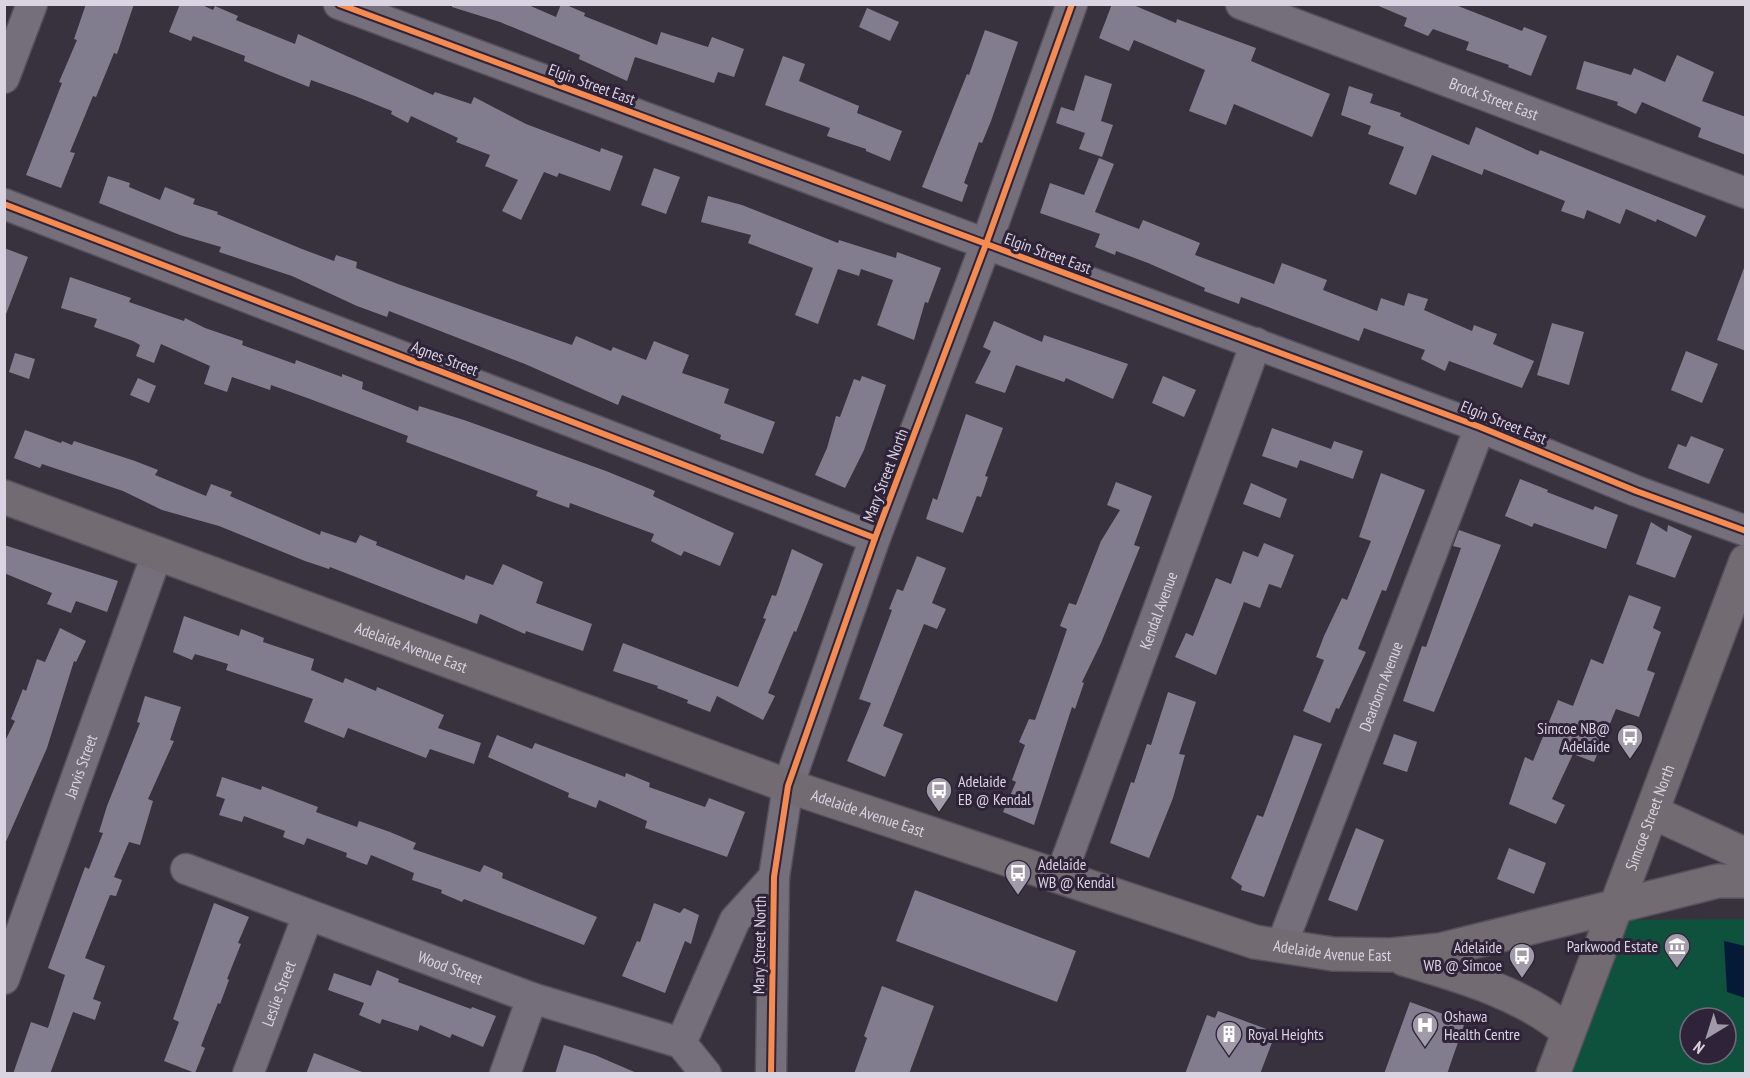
<svg xmlns="http://www.w3.org/2000/svg" width="1750" height="1078" font-family="'PT Sans Narrow',sans-serif">
<style>
.green{fill:#0e523d;fill-rule:evenodd}
.water{fill:#051a36}
.building{fill:#817d8e}
.lines{fill:none;stroke-linecap:round;stroke-linejoin:round}
.minor-casing{stroke:#55505b;stroke-width:33}
.major-casing{stroke:#55505b;stroke-width:36}
.minor{stroke:#746f7a;stroke-width:30}
.major{stroke:#726b71;stroke-width:33}
.cycleway-casing{stroke:#2e2339;stroke-width:10}
.cycleway{stroke:#f68b52;stroke-width:6}
.labels{text-anchor:middle;stroke-width:6;stroke-linejoin:round;paint-order:stroke}
.street-label{font-size:16px;fill:#dad3e2;stroke:#2e2339}
.poi-label{font-size:16px;fill:#dad3e2;stroke:#2e2339;text-anchor:start}
</style>
<rect width="100%" height="100%" fill="#38323f"/>
<!-- green -->
<path class="green" d="M1745 919V1073L1572 1074 1626 920ZM1690 1018H1726V1054H1690Z"/>
<!-- water -->
<path class="water" d="M1724 941 1745 946V998L1727 992Z"/>
<!-- building -->
<g class="building">
<path d="M86 4H134L117 54 114 53 96 97 93 96 70 152 75 153 61 188 26 175 62 83 59 82 77 40 74 39Z"/>
<path d="M180 4H200L213 10 215 6 238 16 236 20 295 44 298 34 433 95 435 92 471 104 474 97 526 124 600 152 601 148 623 156 610 191 559 173 557 177 544 172 521 220 502 211 518 180 485 166 490 155 456 142 458 138 411 116 408 123 391 114 392 111 355 96 311 80 309 87 244 61 245 56 193 36 191 41 169 32Z"/>
<path d="M452 4H526L556 17 561 4H564L585 13 584 16 657 45 661 32 708 47 712 37 744 49 734 77 718 72 714 83 635 57 627 81 579 59 580 55 500 22 452 7Z"/>
<path d="M1112 4H1131L1176 23 1177 19 1256 48 1251 61 1330 94 1312 137 1234 104 1226 125 1189 111 1205 70 1134 40 1129 51 1099 38Z"/>
<path d="M1374 4H1453L1522 31 1524 27 1547 36 1531 76 1508 67 1509 65 1466 50 1469 42 1433 29 1428 36 1404 26 1407 18Z"/>
<path d="M867 8 899 22 890 41 859 27Z"/>
<path d="M985 30 1018 42 991 121 982 143 979 142 964 183 968 185 962 202 922 187 967 74 969 75Z"/>
<path d="M1677 55 1714 72 1702 101 1746 117V155L1698 137 1701 128 1642 102 1636 114 1617 105 1618 102 1576 89 1584 61 1631 75 1634 68 1665 82Z"/>
<path d="M783 56 805 64 799 81 859 106 857 113 902 131 890 161 866 151V149L827 136 830 128 765 105Z"/>
<path d="M1085 75 1112 84 1101 121 1113 125 1102 157 1079 149 1085 133 1056 123 1061 107 1074 111Z"/>
<path d="M1349 86 1373 94 1370 103 1401 113 1400 116 1469 145 1476 127 1538 155 1540 150 1706 216 1696 237 1657 219 1656 222 1626 209 1620 224 1587 210 1584 219 1561 211 1565 201 1484 169 1482 175 1432 155 1416 195 1389 184 1404 147 1368 134 1371 126 1341 115Z"/>
<path d="M1099 158 1114 164 1095 212 1139 229 1143 220 1200 243 1195 255 1274 284 1282 263 1327 280 1323 290 1377 311 1381 298 1404 306 1408 293 1428 299 1424 310 1472 331 1474 325 1497 334 1493 344 1534 361 1522 388 1449 361 1445 371 1421 359 1425 350 1364 328 1359 341 1241 297 1239 304 1204 291 1205 288 1148 263 1116 251 1115 255 1095 247 1100 234 1040 213 1050 183 1084 195Z"/>
<path d="M654 168 680 177 666 214 641 205Z"/>
<path d="M108 176 130 183 129 187 160 200 165 187 195 199 193 204 218 212 217 214 302 249 334 261 336 255 357 262 356 268 398 284 572 345 576 336 611 351 613 347 646 360 654 341 689 355 682 373 729 389 724 403 775 422 763 454 720 439 721 435 622 395 618 405 525 364 389 311 387 317 357 306 292 276 219 252 221 247 180 235 99 203Z"/>
<path d="M708 196 742 205 838 243 839 240 896 258 897 252 941 268 928 303 925 302 914 340 877 325 893 280 861 269 859 276 838 269 818 324 795 315 813 268 748 243 751 235 701 222Z"/>
<path d="M4 248 28 257 6 314H4Z"/>
<path d="M1744 268 1746 269V351L1717 340Z"/>
<path d="M70 277 131 298 129 302 184 321 185 318 205 328 243 341 242 345 295 364 296 360 342 377V374L363 382 362 389 418 411 419 406 464 420 606 471 655 491 653 496 734 533 720 566 684 551 681 556 651 541 654 534 570 503 569 508 536 496 538 491 406 442 408 436 310 399 271 385 270 390 232 377 227 392 204 384 210 366 161 344 154 363 136 356 140 345 133 341 94 327 97 319 61 308Z"/>
<path d="M994 321 1042 342 1044 335 1128 364 1113 399 1066 378 1064 382 1016 365 1005 393 975 383 991 351 983 347Z"/>
<path d="M1552 323 1584 332 1569 385 1537 375Z"/>
<path d="M1686 351 1718 364 1702 403 1671 390Z"/>
<path d="M15 353 35 359 29 379 9 372Z"/>
<path d="M862 376 886 385 864 450 845 488 815 475 827 448 836 416 840 417 854 379 860 381Z"/>
<path d="M1163 376 1196 390 1184 417 1152 403Z"/>
<path d="M138 378 156 386 149 403 130 395Z"/>
<path d="M966 414 1003 428 985 476 988 477 981 497 977 496 963 533 926 519 933 498 937 500Z"/>
<path d="M1272 428 1331 449 1334 441 1363 451 1353 479 1300 460 1297 468 1262 456Z"/>
<path d="M25 430 61 443 62 441 72 445 74 441 135 461 158 470 155 475 206 496 211 484 232 492 230 496 320 535 321 531 356 543 360 535 377 542 376 545 464 580 466 575 493 585 503 564 543 582 536 603 592 624 583 651 526 631 525 634 480 614 477 624 330 567 329 569 305 561 219 526 162 510 123 491 42 464 40 468 14 458Z"/>
<path d="M1691 436 1724 449 1709 484 1668 468 1678 444 1686 447Z"/>
<path d="M1381 473 1425 490 1386 591 1382 590 1358 649 1366 652 1339 709 1336 708 1330 723 1303 711 1324 660 1316 657 1324 636 1342 598 1347 600 1371 541 1359 537Z"/>
<path d="M1520 479 1548 490 1547 492 1593 510 1595 506 1618 515 1606 549 1534 523 1532 527 1505 516Z"/>
<path d="M1116 482 1152 496 1134 545 1140 547 1101 643 1082 682 1084 683 1075 709 1072 707 1034 825 1003 812 1016 782 1012 780 1025 745 1019 742 1029 719 1035 720 1056 661 1067 629 1060 626 1069 603 1076 605 1101 541 1120 510 1107 505Z"/>
<path d="M1251 483 1287 499 1280 518 1243 504Z"/>
<path d="M1651 522 1667 532 1668 525 1692 536 1675 578 1636 564Z"/>
<path d="M1459 530 1501 545 1434 712 1403 701 1422 646 1426 647 1461 548 1453 546Z"/>
<path d="M1264 543 1294 555 1281 588 1269 584 1260 608 1244 602 1216 675 1175 657 1186 633 1193 636 1216 578 1231 584 1243 551 1258 557Z"/>
<path d="M4 545 118 581 107 612 76 601 71 613 47 604 52 593 4 573Z"/>
<path d="M792 549 823 564 796 632 794 631 768 693 775 696 763 720 717 696 710 712 687 703 688 700 657 688 658 686 613 671 623 643 738 687 766 619 763 618 772 595 776 596Z"/>
<path d="M917 556 946 568 932 603 946 609 937 629 924 624 883 726 903 734 885 777 847 761 871 703 859 699 892 610 889 609 897 589 903 591Z"/>
<path d="M1629 595 1661 607 1653 628 1661 632 1647 670 1655 673 1639 717 1616 709 1594 762 1573 754 1552 799 1565 805 1556 824 1509 804 1525 757 1533 761 1558 700 1573 706 1591 659 1603 664Z"/>
<path d="M184 616 239 636 241 629 264 638 263 642 314 659 311 670 343 683 345 678 376 691 377 687 444 715 438 728 481 743 474 764 430 749 426 758 348 728 344 738 304 722 313 699 226 670 228 664 195 654 192 660 173 652Z"/>
<path d="M60 628 86 641 76 662 74 661 47 748 4 846V743L15 721 11 719 23 689 26 691 37 659 45 662Z"/>
<path d="M1168 692 1196 702 1179 754 1185 755 1173 798 1149 858 1110 843 1131 782 1134 783 1147 744 1151 745Z"/>
<path d="M145 696 181 707 170 740 174 741 148 799 153 801 140 845 129 842 114 877 122 880 116 896 110 895 85 958 105 966 93 999 101 1002 95 1020 73 1012 50 1074H13L31 1022 48 1028 65 975 48 968 85 867 89 869 103 833 99 832 107 806 140 723 137 722Z"/>
<path d="M1394 734 1417 742 1407 772 1383 764Z"/>
<path d="M497 735 532 749 535 743 625 777 626 773 650 783 649 787 705 807 709 798 745 812 727 857 645 828 647 821 599 800 596 808 568 797 569 793 488 757Z"/>
<path d="M1294 735 1322 744 1264 897 1241 890 1242 886 1231 878 1257 815 1263 817Z"/>
<path d="M222 777 261 790 262 786 318 807 316 812 357 827 359 821 390 832 416 843 413 849 480 872 484 865 503 873 502 878 597 917 584 945 464 899 462 902 441 893 442 890 412 880 414 873 371 855 367 865 346 857 347 853 307 838 304 845 283 837 285 831 244 816 242 822 219 815 225 799 216 796Z"/>
<path d="M1356 828 1384 840 1357 911 1328 900Z"/>
<path d="M1509 848 1546 863 1534 894 1497 879Z"/>
<path d="M915 890 1076 951 1057 1002 896 941Z"/>
<path d="M214 903 249 917 238 943 241 944 227 979 229 980 220 1004 218 1003 201 1046 205 1048 195 1073 164 1061 179 1022 173 1019Z"/>
<path d="M654 903 680 913 684 908 699 915 691 944 685 941 665 993 622 976 637 941 640 942Z"/>
<path d="M377 970 399 979 398 982 471 1009 472 1007 496 1016 483 1047 452 1034 450 1038 420 1025 418 1031 382 1019 380 1024 359 1015 364 1003 328 990 334 973 371 986Z"/>
<path d="M882 986 934 1006 909 1074H854L867 1038 864 1036Z"/>
<path d="M1410 1002 1465 1022 1447 1074H1384Z"/>
<path d="M1218 1011 1269 1030 1266 1038 1273 1040 1260 1074H1185L1207 1015 1215 1018Z"/>
<path d="M564 1045 595 1055 639 1074H555Z"/>
<path d="M314 1053 362 1072V1074H306Z"/>
</g>
<g class="lines">
<!-- minor casing -->
<g class="minor-casing">
<g id="minor">
<path d="M339 4 1480 427 1636 491 1746 531"/>
<path id="s1" d="M1241 4 1746 193"/>
<path d="M4 78 32 4"/>
<path d="M4 204 875 538"/>
<path id="s2" d="M186 869 532 998 681 1043 706 1074"/>
<path id="s3" d="M1060 878 1256 343"/>
<path id="s4" d="M1281 947 1480 427"/>
<path id="s5" d="M4 979 157 554"/>
<path d="M681 1043 735 920 774 877"/>
<path id="s6" d="M248 1074 308 915"/>
<path d="M505 1074 532 998"/>
<path d="M771 1074 774 877 788 786 875 538 986 244 1072 4"/>
</g>
</g>
<!-- major casing -->
<g class="major-casing">
<g id="major">
<path id="s7" d="M4 497 788 786 1255 942 1333 954 1391 955 1440 950 1718 881H1746"/>
<path d="M1652 812 1746 855"/>
<path d="M1404 959C1461 976 1522 993 1567 1031"/>
<path id="s8" d="M1553 1074 1746 561"/>
</g>
</g>
<!-- minor -->
<use href="#minor" class="minor"/>
<!-- major -->
<use href="#major" class="major"/>
<!-- cycleway casing -->
<g class="cycleway-casing">
<g id="cycleway">
<path d="M339 4 1480 427 1636 491 1746 531"/>
<path d="M4 204 875 538"/>
<path d="M771 1074 774 877 788 786 875 538 986 244 1072 4"/>
</g>
</g>
<!-- cycleway -->
<use href="#cycleway" class="cycleway"/>
</g>
<!-- icons -->
<defs>
<g id="bus-pin" transform="scale(1.35)"><path d="M0 17L-7.5 6A9.5 9.5 0 1 1 7.5 6Z" fill="#a19ba9" stroke="#2e2339"/><path d="M-5-6H5V4H4V6H2V4H-2V6H-4V4H-5ZM-3.5-4V0h7V-4ZM-3.5 1.2v1.5H-2V1.2ZM2 1.2v1.5H3.5V1.2Z" fill="#fff"/></g>
<g id="museum-pin" transform="scale(1.35)"><path d="M0 17L-7.5 6A9.5 9.5 0 1 1 7.5 6Z" fill="#a19ba9" stroke="#2e2339"/><path d="M0-6L6-3V-2H-6V-3ZM-5-1h2V3h-2ZM-1-1h2V3h-2ZM3-1h2V3H3ZM-6 4H6V6H-6Z" fill="#fff"/></g>
<g id="hospital-pin" transform="scale(1.35)"><path d="M0 17L-7.5 6A9.5 9.5 0 1 1 7.5 6Z" fill="#a19ba9" stroke="#2e2339"/><path d="M-5-5h3v3.5h4V-5h3V5h-3V1.5h-4V5h-3Z" fill="#fff"/></g>
<g id="building-pin" transform="scale(1.35)"><path d="M0 17L-7.5 6A9.5 9.5 0 1 1 7.5 6Z" fill="#a19ba9" stroke="#2e2339"/><path d="M-4-6H4V6H1V3H-1V6H-4ZM-2.5-4.3h1.7v1.8h-1.7ZM.8-4.3h1.7v1.8H.8ZM-2.5-1h1.7V.8h-1.7ZM.8-1h1.7V.8H.8Z" fill="#fff"/></g>
</defs>
<g fill-rule="evenodd">
<use href="#bus-pin" x="1630" y="737"/>
<use href="#bus-pin" x="939" y="790"/>
<use href="#bus-pin" x="1018" y="873"/>
<use href="#museum-pin" x="1677" y="946"/>
<use href="#bus-pin" x="1522" y="956"/>
<use href="#hospital-pin" x="1425" y="1025"/>
<use href="#building-pin" x="1229" y="1034"/>
</g>
<g class="labels">
<!-- street labels -->
<g class="street-label">
<text transform="translate(592 84) rotate(20)" y="6">Elgin Street East</text>
<text dy="6" stroke="none"><textPath href="#s1" startOffset="270">Brock Street East</textPath></text>
<text transform="translate(1048 253) rotate(20)" y="6">Elgin Street East</text>
<text transform="translate(445 358) rotate(21)" y="6">Agnes Street</text>
<text transform="translate(1504 422) rotate(22)" y="6">Elgin Street East</text>
<text transform="translate(885 475) rotate(-69)" y="6">Mary Street North</text>
<text dy="6" stroke="none"><textPath href="#s3" startOffset="285">Kendal Avenue</textPath></text>
<text dy="6" stroke="none"><textPath href="#s7" startOffset="434">Adelaide Avenue East</textPath></text>
<text dy="6" stroke="none"><textPath href="#s4" startOffset="279">Dearborn Avenue</textPath></text>
<text dy="6" stroke="none"><textPath href="#s5" startOffset="226">Jarvis Street</textPath></text>
<text dy="6" stroke="none"><textPath href="#s7" startOffset="920">Adelaide Avenue East</textPath></text>
<text dy="6" stroke="none"><textPath href="#s8" startOffset="274">Simcoe Street North</textPath></text>
<text transform="translate(759 945) rotate(-89)" y="6">Mary Street North</text>
<text dy="6" stroke="none"><textPath href="#s7" startOffset="1406">Adelaide Avenue East</textPath></text>
<text dy="6" stroke="none"><textPath href="#s2" startOffset="282">Wood Street</textPath></text>
<text dy="6" stroke="none"><textPath href="#s6" startOffset="86">Leslie Street</textPath></text>
</g>
<!-- poi labels -->
<g class="poi-label">
<text x="1610" y="734" text-anchor="end">Simcoe NB@<tspan x="1610" dy="18">Adelaide</tspan></text>
<text x="958" y="787">Adelaide<tspan x="958" dy="18">EB @ Kendal</tspan></text>
<text x="1038" y="870">Adelaide<tspan x="1038" dy="18">WB @ Kendal</tspan></text>
<text x="1658" y="952" text-anchor="end">Parkwood Estate</text>
<text x="1502" y="953" text-anchor="end">Adelaide<tspan x="1502" dy="18">WB @ Simcoe</tspan></text>
<text x="1444" y="1022">Oshawa<tspan x="1444" dy="18">Health Centre</tspan></text>
<text x="1248" y="1040">Royal Heights</text>
</g>
</g>
<!-- border -->
<rect width="1750" height="1078" fill="none" stroke="#dad3e2" stroke-width="12"/>
<!-- north arrow -->
<g transform="translate(1708 1036) rotate(218)"><circle r="28" fill="#2e2339" stroke="#73697d" stroke-width="1.5"/>
<path d="M0-4.5L10 22L0 15L-10 22Z" fill="#a19ba9"/>
<text y="-9" font-size="16" font-weight="bold" text-anchor="middle" fill="#dad3e2">N</text>
</g>
</svg>
